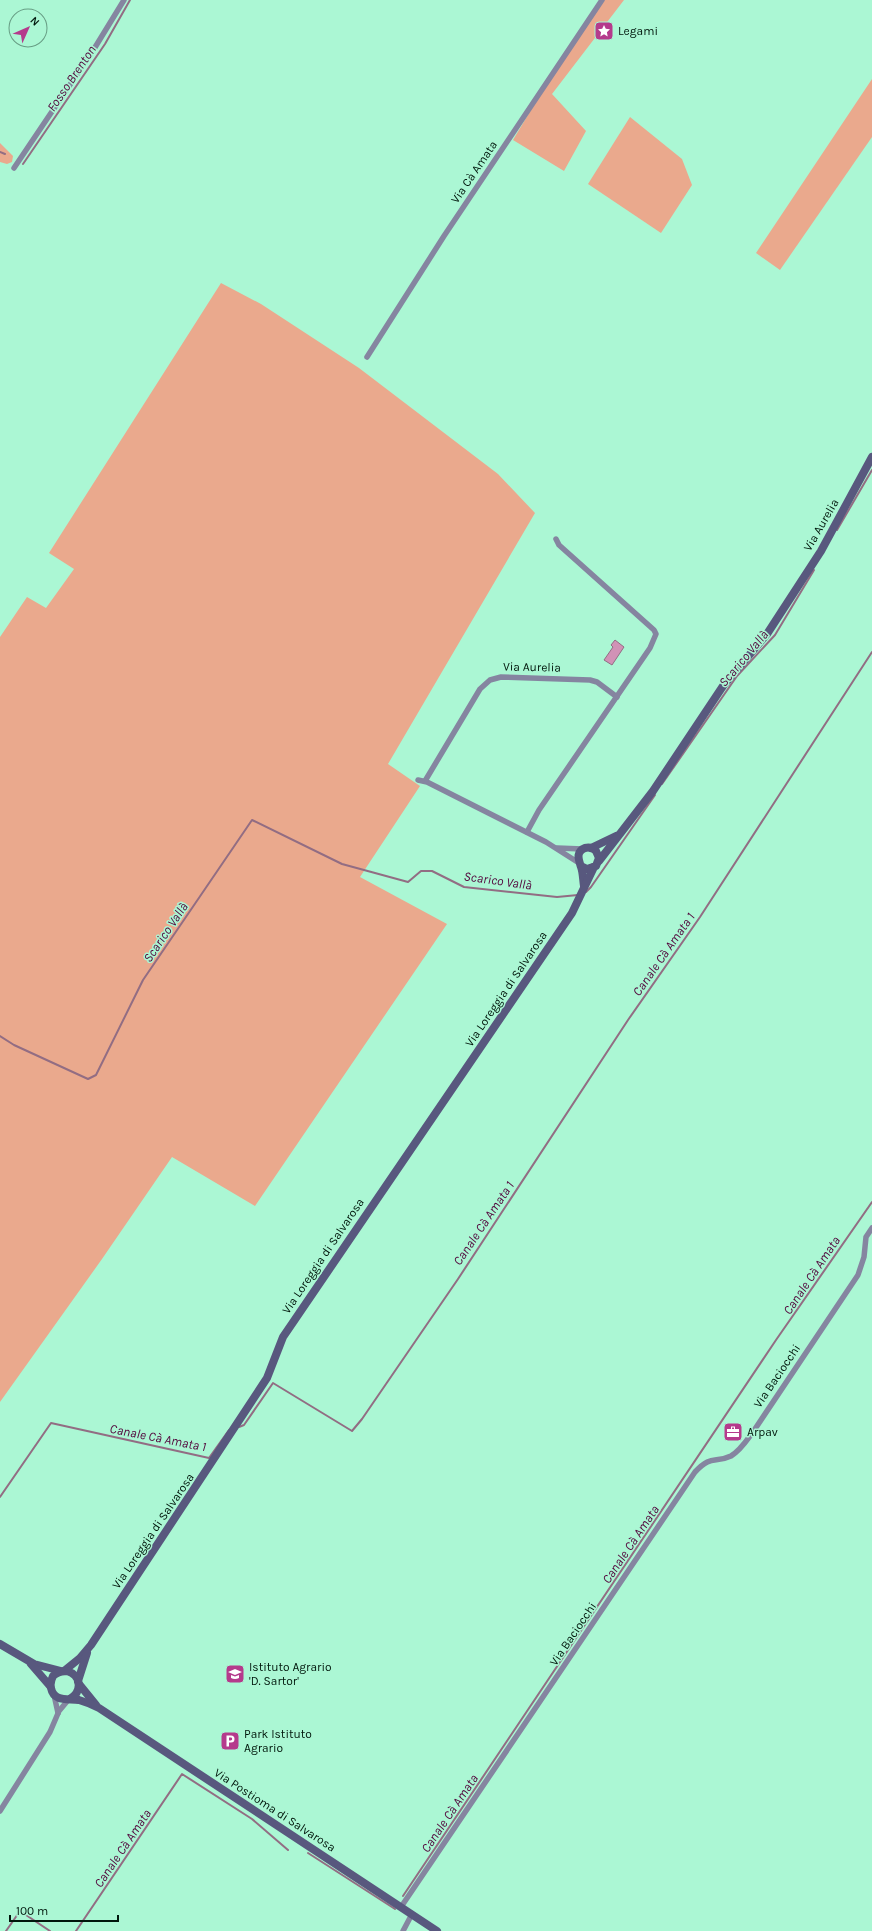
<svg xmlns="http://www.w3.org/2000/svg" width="872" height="1931" font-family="Karla,sans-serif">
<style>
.green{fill:#eaa98d}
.water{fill:#d192b6;stroke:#926d83}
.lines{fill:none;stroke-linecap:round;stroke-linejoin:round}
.stream{stroke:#926d83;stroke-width:2}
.street{stroke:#8585a0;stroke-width:5.5}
.secondary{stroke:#58587e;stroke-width:8}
.labels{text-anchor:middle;stroke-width:3;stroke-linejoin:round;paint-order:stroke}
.poi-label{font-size:12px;fill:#00170c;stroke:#abf7d4;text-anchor:start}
.street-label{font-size:12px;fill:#00170c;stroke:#abf7d4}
.water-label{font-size:13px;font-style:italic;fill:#52063c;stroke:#abf7d4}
</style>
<rect width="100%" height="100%" fill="#abf7d4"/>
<!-- green -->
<g class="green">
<path d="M601 0H624L552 94 586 131 564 171 513 140 556 68Z"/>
<path d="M872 79V137L780 270 756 253Z"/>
<path d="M630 117 682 159 692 185 661 233 588 184Z"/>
<path d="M0 143 13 156 12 162 7 164 0 162Z"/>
<path d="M221 283 261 304 359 368 498 474 535 513 388 764 420 786 360 877 447 924 255 1206 172 1157 102 1259 0 1402V637L27 597 46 608 74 569 49 553Z"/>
</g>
<!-- water -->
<path class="water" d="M615 640 624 647 612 665 604 660 613 647 611 645Z"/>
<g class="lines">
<!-- stream -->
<g class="stream">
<path d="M0 152 5 154"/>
<path d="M23 164 105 44 130 0"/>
<path d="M837 530 872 470"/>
<path d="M662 784 737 676 775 635 814 570"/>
<path d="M586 892 591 887 655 795"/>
<path d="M0 1036 14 1045 88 1079 96 1075 143 980 252 820 342 864 408 882 421 871H432L464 887 557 897 578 895"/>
<path d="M239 1427 244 1425 273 1383 352 1431 362 1419 458 1279 628 1020 700 917 872 652"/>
<path d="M0 1497 51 1423 209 1458 229 1430"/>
<path d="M308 1853 395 1909"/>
<path d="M403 1896 776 1340 872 1202"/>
<path d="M6 1931 20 1911 50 1931"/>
<path d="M76 1931 182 1774 252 1819 288 1850"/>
</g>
<!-- street -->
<g class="street">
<path d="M14 168 94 49 124 0"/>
<path d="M367 357 444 236 602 0"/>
<path d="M418 780 427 782 546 842 579 863"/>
<path d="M425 781 480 689 490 680 501 677 590 680 597 682 617 697"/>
<path d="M527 832 539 810 650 648 656 634 654 630 559 545 556 539"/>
<path d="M557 848 583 849"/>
<path d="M54 1695 58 1713"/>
<path d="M0 1811 50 1732 59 1711 69 1699"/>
<path d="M401 1907 695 1472C712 1454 714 1464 731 1456 740 1451 747 1440 753 1432L858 1275 864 1257 866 1237 872 1228"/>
<path d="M403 1931 412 1914"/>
</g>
<!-- secondary -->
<g class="secondary">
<path d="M591 848 616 836"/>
<path d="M599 861 653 791 723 686 767 634 821 551 872 457"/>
<path d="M581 866 587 869 596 866 599 858 596 851C593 848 589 847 585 848 575 852 579 860 581 867 583 872 583 880 584 886"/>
<path d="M0 1644 34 1664 61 1671"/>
<path d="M31 1664 50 1686"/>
<path d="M64 1671 80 1658 91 1645 267 1378 283 1337 572 913 594 867"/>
<path d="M78 1681 87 1653"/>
<path d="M79 1684 96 1705"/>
<path d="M70 1699C83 1691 81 1675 67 1671 62 1671 57 1672 53 1676 51 1680 50 1684 51 1688 54 1703 69 1698 79 1700 86 1702 93 1705 99 1708L437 1931"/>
</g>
</g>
<!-- icons -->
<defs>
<g id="sight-square" transform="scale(1)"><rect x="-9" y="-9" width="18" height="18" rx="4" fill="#b53a8c" stroke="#abf7d4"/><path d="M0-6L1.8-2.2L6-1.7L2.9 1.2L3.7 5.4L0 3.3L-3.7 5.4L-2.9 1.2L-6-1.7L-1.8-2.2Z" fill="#fff"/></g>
<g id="office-square" transform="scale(1)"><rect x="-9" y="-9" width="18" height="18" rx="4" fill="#b53a8c" stroke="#abf7d4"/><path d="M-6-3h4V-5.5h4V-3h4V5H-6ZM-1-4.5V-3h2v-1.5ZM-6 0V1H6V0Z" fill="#fff"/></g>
<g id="school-square" transform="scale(1)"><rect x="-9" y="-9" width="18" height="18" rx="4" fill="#b53a8c" stroke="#abf7d4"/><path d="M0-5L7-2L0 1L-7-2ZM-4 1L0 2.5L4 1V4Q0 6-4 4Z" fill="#fff"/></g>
<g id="parking-square" transform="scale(1)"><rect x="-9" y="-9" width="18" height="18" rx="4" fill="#b53a8c" stroke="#abf7d4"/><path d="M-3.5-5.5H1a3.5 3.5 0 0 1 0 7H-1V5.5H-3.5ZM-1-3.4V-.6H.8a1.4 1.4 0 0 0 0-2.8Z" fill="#fff"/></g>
</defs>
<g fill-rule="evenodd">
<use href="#sight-square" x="604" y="31"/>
<use href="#office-square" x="733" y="1432"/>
<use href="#school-square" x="235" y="1674"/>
<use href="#parking-square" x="230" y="1741"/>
</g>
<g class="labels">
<!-- poi labels -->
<g class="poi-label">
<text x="618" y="35">Legami</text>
<text x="747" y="1436">Arpav</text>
<text x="249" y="1671">Istituto Agrario<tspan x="249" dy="14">'D. Sartor'</tspan></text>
<text x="244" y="1738">Park Istituto<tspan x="244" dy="14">Agrario</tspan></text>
</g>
<!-- street labels -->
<g class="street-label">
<text transform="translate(474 172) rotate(-56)" y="4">Via Cà Amata</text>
<text transform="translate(821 525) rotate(-60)" y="4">Via Aurelia</text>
<text transform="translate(532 667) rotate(1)" y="4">Via Aurelia</text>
<text transform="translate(506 989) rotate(-56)" y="4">Via Loreggia di Salvarosa</text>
<text transform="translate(323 1256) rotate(-56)" y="4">Via Loreggia di Salvarosa</text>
<text transform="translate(777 1376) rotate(-56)" y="4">Via Baciocchi</text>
<text transform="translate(153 1531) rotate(-56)" y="4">Via Loreggia di Salvarosa</text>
<text transform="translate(573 1634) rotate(-56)" y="4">Via Baciocchi</text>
<text transform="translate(275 1810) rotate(33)" y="4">Via Postioma di Salvarosa</text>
</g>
<!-- water labels -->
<g class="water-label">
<text transform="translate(71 78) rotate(-56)" y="5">Fosso Brenton</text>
<text transform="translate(743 658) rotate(-50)" y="5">Scarico Vallà</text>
<text transform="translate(498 880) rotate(8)" y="5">Scarico Vallà</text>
<text transform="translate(165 932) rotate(-56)" y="5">Scarico Vallà</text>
<text transform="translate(663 954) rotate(-55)" y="5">Canale Cà Amata 1</text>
<text transform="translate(483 1223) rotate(-56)" y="5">Canale Cà Amata 1</text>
<text transform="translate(811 1275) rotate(-56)" y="5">Canale Cà Amata</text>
<text transform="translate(158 1437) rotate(11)" y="5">Canale Cà Amata 1</text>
<text transform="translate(630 1544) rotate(-56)" y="5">Canale Cà Amata</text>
<text transform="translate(449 1813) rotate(-56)" y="5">Canale Cà Amata</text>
<text transform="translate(122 1848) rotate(-56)" y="5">Canale Cà Amata</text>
</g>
</g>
<!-- north arrow -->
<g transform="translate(28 28) rotate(45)"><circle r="19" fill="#abf7d4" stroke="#679d84"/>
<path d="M0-3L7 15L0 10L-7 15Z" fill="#b53a8c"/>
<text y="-6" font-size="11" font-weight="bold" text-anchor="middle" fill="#00170c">N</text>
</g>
<!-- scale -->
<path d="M10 1915v6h108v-6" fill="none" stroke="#00170c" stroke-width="2"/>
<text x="16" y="1915" font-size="12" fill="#00170c" stroke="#abf7d4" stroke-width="3" paint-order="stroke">100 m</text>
</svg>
